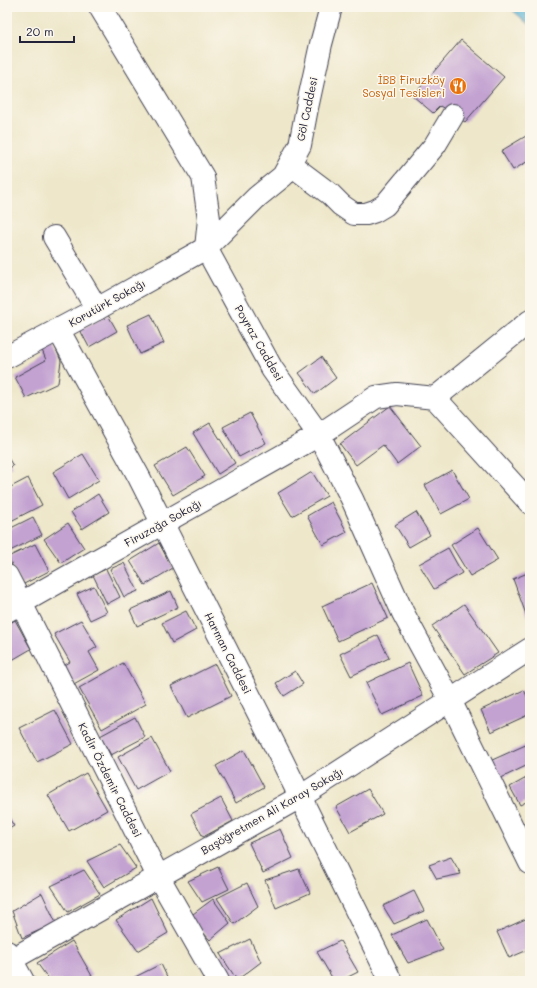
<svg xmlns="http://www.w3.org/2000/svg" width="537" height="988" font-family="Mali,sans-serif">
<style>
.water{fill:#55b0d3;stroke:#3c6987}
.building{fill:#c3a2d1}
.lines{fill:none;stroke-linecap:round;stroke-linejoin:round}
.minor-casing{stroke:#414050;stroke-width:24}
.minor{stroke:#fff;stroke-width:22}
.labels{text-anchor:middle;stroke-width:3;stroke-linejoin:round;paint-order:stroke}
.food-label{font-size:11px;fill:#c56008;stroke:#fbf7ec;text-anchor:end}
.street-label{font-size:11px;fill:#22223b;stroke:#fbf7ec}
</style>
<rect width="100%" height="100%" fill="#fbf7ec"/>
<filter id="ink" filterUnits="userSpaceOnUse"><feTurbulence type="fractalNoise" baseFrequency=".025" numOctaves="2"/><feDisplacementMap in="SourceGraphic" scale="8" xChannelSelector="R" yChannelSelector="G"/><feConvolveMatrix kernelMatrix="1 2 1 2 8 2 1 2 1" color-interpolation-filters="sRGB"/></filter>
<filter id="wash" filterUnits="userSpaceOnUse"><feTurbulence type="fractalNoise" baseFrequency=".012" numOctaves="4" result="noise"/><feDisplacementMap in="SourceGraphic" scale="16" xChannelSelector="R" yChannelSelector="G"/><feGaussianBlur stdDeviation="0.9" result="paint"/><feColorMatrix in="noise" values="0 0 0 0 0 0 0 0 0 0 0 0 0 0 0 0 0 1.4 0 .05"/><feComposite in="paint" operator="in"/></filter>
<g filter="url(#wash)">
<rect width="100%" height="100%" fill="#eee7ca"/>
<!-- water -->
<path class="water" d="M509 7H530V26Z"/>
<g id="blocks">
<!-- building -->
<g class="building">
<path d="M461 40 504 77 465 122 440 106 433 113 413 96Z"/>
<path d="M526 136 530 144V160L513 170 501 151Z"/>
<path d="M151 314 164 343 140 354 127 325Z"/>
<path d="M108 315 117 331 89 347 80 330Z"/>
<path d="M54 344 61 361 58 383 26 398 15 377 46 360 42 350Z"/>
<path d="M321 357 336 378 315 394 299 373Z"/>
<path d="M390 406 421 446 397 464 383 445 356 465 340 444Z"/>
<path d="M250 413 266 443 239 457 223 427Z"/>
<path d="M210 423 235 463 218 474 193 433Z"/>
<path d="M187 447 205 476 173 495 155 466Z"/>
<path d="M83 454 99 480 68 499 53 472Z"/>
<path d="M7 456 13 466 7 469Z"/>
<path d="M452 470 469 499 441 514 425 485Z"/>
<path d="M312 472 327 496 292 516 278 493Z"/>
<path d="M28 478 42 505 7 523V489Z"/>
<path d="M98 494 109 512 82 529 71 512Z"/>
<path d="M331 502 347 532 323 545 307 516Z"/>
<path d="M416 512 430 535 409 547 395 525Z"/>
<path d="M33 517 42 535 10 551 7 545V530Z"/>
<path d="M68 523 84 548 61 563 44 539Z"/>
<path d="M478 528 498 560 470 576 451 545Z"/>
<path d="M159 543 173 568 145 585 130 561Z"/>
<path d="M35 544 49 571 22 585 8 557Z"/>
<path d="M448 548 462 573 434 589 419 564Z"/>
<path d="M124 563 138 591 124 597 110 569Z"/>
<path d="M106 569 120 597 107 604 93 575Z"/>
<path d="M530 572V616L527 617 513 579Z"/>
<path d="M372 583 388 618 338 641 322 606Z"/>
<path d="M94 586 107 612 90 620 77 594Z"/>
<path d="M171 591 178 607 137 626 130 610Z"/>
<path d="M464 604 498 653 465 674 432 626Z"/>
<path d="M186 611 196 630 172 643 162 623Z"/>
<path d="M15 620 31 649 7 663V625Z"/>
<path d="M81 620 97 647 89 652 99 670 70 686 60 668 70 662 54 634Z"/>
<path d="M378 635 389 658 351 676 340 654Z"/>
<path d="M123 663 146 704 102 729 79 688Z"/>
<path d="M408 663 423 696 382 715 366 683Z"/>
<path d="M215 664 231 696 187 718 171 686Z"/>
<path d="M295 671 303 684 284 696 276 683Z"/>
<path d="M524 690 530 702V714L491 732 481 710Z"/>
<path d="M55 710 73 744 37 762 19 728Z"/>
<path d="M135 717 145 737 111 755 100 736Z"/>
<path d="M152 738 170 771 136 790 118 757Z"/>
<path d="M530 743V764L499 779 490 761Z"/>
<path d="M244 750 264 787 236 803 216 766Z"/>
<path d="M86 773 107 810 69 831 48 795Z"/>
<path d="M530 776V800L520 805 510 787Z"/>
<path d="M368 789 383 814 350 832 336 807Z"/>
<path d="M221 798 233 821 203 837 191 814Z"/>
<path d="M7 815 14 826 7 830Z"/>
<path d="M280 829 293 858 263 873 249 843Z"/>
<path d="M120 845 136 868 104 887 87 861Z"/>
<path d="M451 857 461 874 437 879 429 865Z"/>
<path d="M218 867 229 889 202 902 188 881Z"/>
<path d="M299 869 310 893 276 908 265 880Z"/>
<path d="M84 870 100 894 68 912 51 886Z"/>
<path d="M247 883 258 906 234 924 217 898Z"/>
<path d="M414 891 424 911 394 924 383 906Z"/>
<path d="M42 893 56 923 22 938 12 911Z"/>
<path d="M151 898 168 933 138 951 116 920Z"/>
<path d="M213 899 230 923 210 940 189 917Z"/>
<path d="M530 917V949L509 958 497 932Z"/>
<path d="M427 919 443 950 408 963 392 935Z"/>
<path d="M250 939 261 962 237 980 220 954Z"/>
<path d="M72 941 92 976 83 981H50L37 963Z"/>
<path d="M340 941 358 972 340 981H334L317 952Z"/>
<path d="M161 964 169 981H133L131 979Z"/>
</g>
</g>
</g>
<g filter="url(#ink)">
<use href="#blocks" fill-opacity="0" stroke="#414050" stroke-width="1"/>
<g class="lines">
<!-- minor casing -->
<g class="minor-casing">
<g id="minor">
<path d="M100 7 203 177 209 219 206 248 272 369 319 435 376 397 397 394 435 398 530 503"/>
<path d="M290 164 330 194 341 205 354 214H366L375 211 385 205 435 145 453 115"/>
<path d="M54 237 97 309"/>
<path d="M58 329 139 477 282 760 391 981"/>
<path d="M7 357 97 309 206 248 257 197 283 176 300 145 307 108 321 44 331 7"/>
<path d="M435 398 530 321"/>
<path d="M7 576 21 603 158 876 218 981"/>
<path d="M7 611 319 435 352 499 403 613 450 700 530 863"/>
<path d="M7 952 23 981"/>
<path d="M7 962 300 797 530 649"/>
</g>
</g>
<!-- minor -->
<use href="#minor" class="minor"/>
</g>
</g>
<!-- icons -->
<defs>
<g id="restaurant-disc" transform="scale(0.9)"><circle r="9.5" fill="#e8710a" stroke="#fbf7ec"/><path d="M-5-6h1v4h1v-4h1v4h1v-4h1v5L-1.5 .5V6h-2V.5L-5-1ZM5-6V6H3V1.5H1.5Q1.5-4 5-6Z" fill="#fff"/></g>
</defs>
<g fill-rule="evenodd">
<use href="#restaurant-disc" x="458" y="86"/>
</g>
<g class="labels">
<!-- food labels -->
<g class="food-label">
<text x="445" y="84">İBB Firuzköy<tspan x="445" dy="13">Sosyal Tesisleri</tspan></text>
</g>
<!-- street labels -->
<g class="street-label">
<text transform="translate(307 109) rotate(-78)" y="4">Göl Caddesi</text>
<text transform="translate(107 303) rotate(-29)" y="4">Korutürk Sokağı</text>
<text transform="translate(259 343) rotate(60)" y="4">Poyraz Caddesi</text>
<text transform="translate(163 523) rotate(-29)" y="4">Firuzağa Sokağı</text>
<text transform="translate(228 653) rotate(63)" y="4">Harman Caddesi</text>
<text transform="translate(110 780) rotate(63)" y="4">Kadir Özdemir Caddesi</text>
<text transform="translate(272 811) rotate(-30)" y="4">Başöğretmen Ali Karay Sokağı</text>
</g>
</g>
<!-- margin -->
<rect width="537" height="988" fill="none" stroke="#fbf7ec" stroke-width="24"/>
<!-- scale -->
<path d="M20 36v6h54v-6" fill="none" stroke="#22223b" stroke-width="2"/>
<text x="26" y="36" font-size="12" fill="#22223b" stroke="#fbf7ec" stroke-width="3" paint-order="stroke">20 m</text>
</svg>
